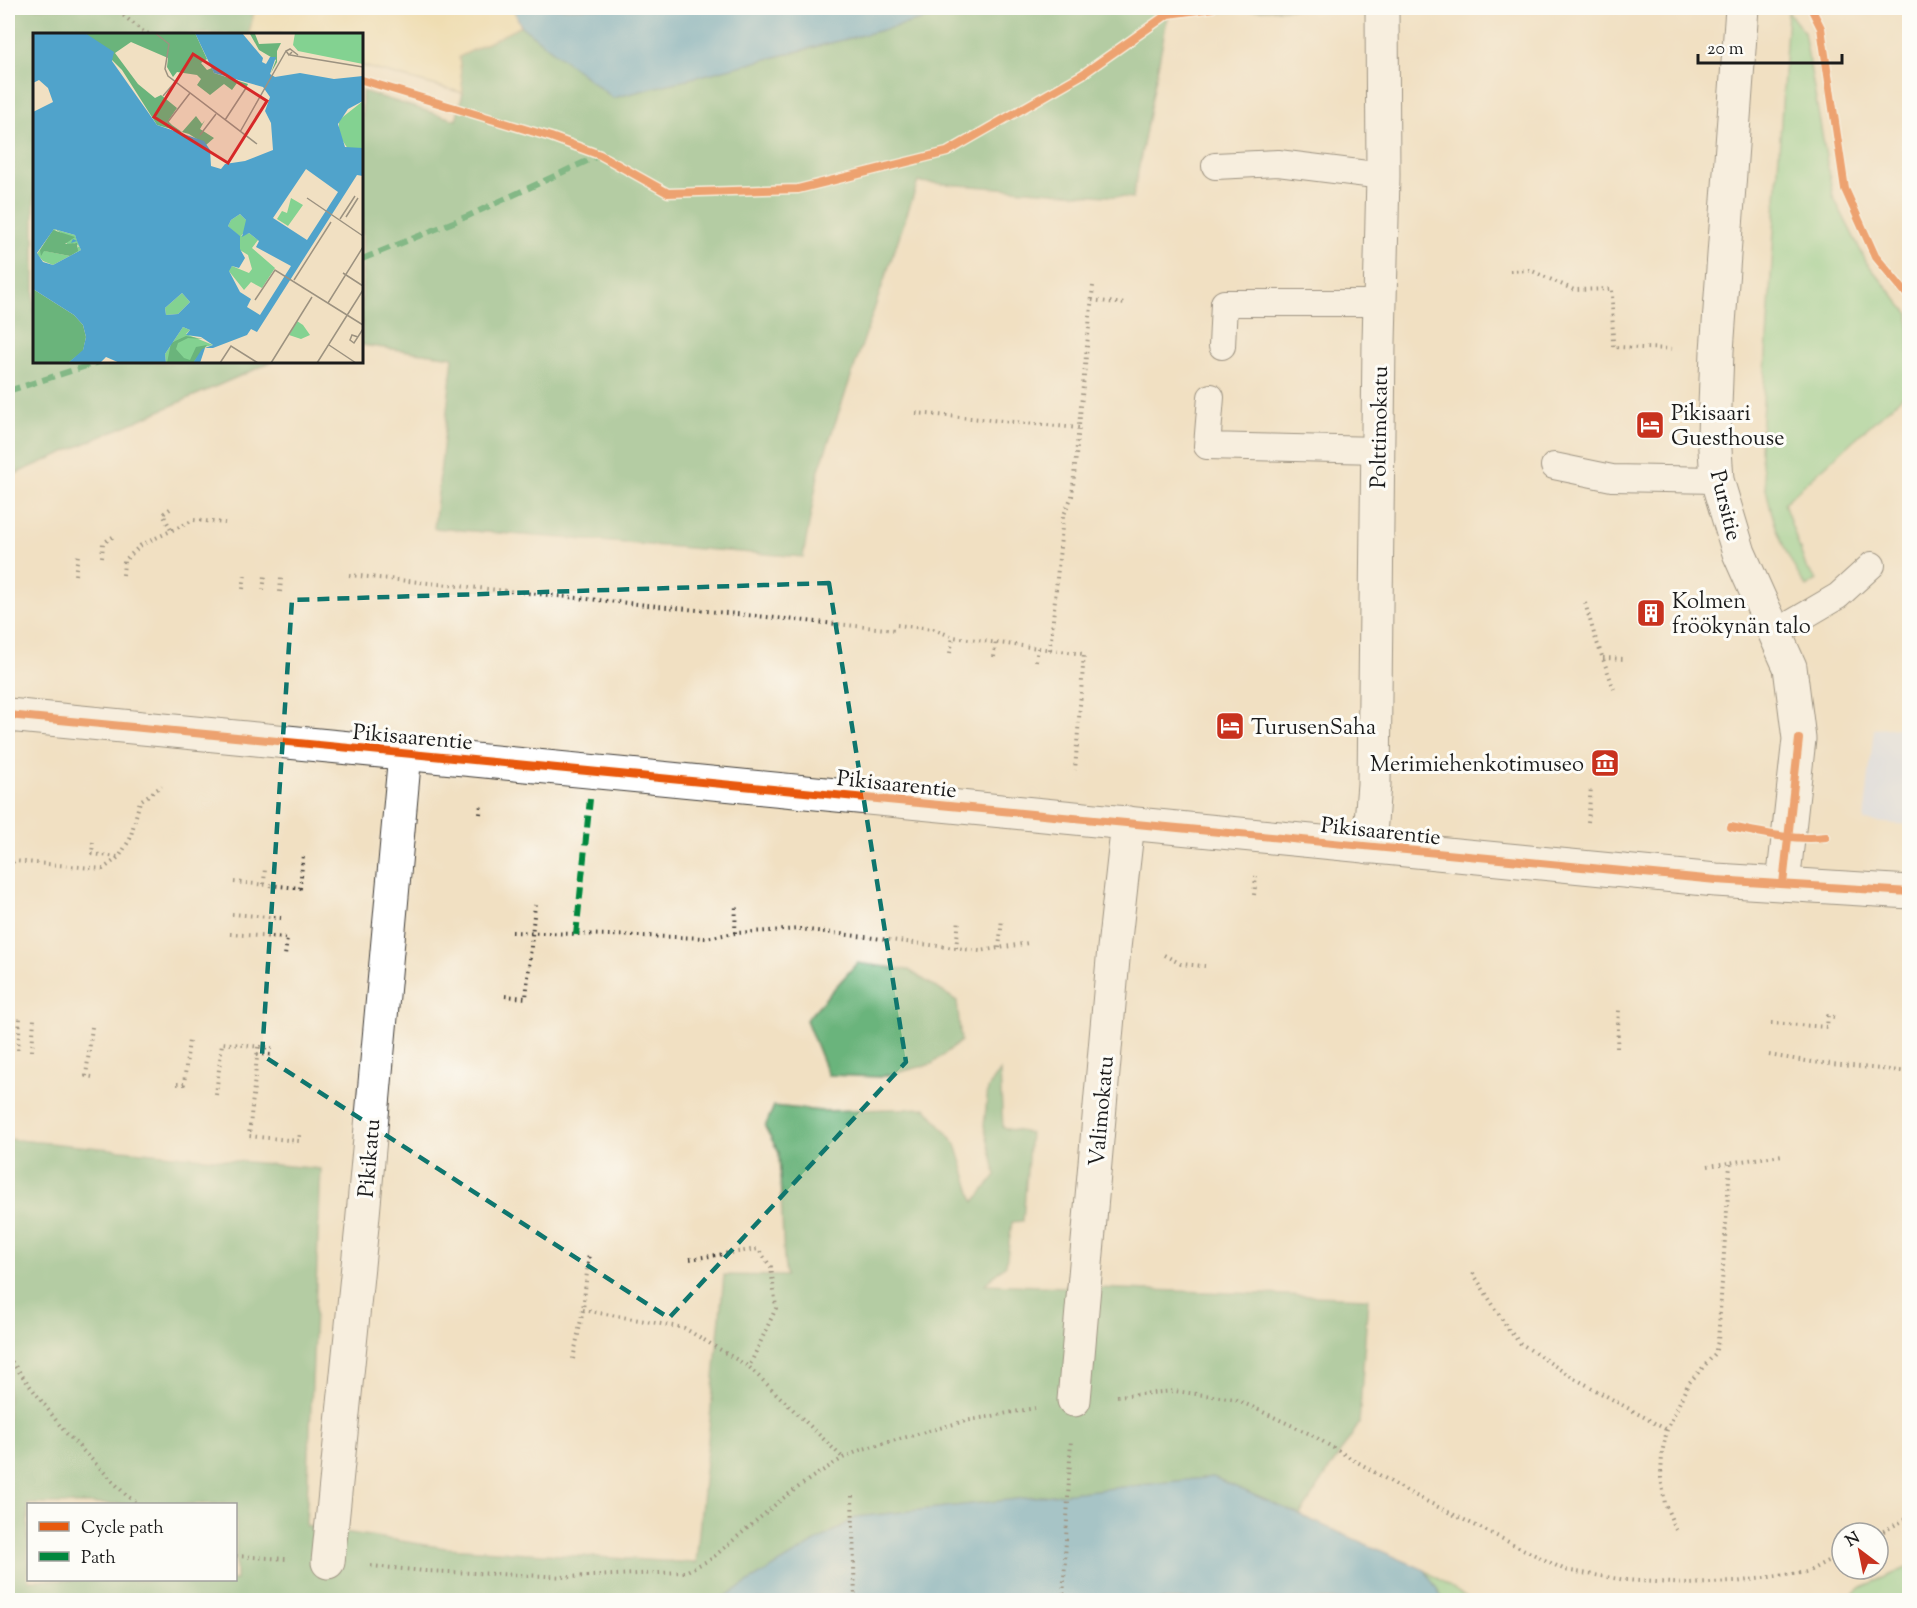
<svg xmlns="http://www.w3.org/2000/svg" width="1917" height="1608" font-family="'Sorts Mill Goudy',serif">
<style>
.built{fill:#ccdbfa}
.green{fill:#83d291;stroke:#507756;stroke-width:1.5}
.forest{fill:#6ab47b;stroke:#43684c;stroke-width:1.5;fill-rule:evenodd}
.sand{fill:#eeda9e;stroke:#857b5d;stroke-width:1.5}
.water{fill:#50a3cb;stroke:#366074;stroke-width:1.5}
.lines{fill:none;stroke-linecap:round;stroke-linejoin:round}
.service-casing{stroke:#3c3935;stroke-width:28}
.minor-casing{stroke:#3c3935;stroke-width:35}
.path{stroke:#3c3935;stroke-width:4;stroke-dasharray:1.5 4.5;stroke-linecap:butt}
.service{stroke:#fff;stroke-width:26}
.minor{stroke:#fff;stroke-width:33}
.quiet{stroke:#00873e;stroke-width:6;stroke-dasharray:12 6;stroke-linecap:butt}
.cycleway-casing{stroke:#fdfcf7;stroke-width:11}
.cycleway{stroke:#e8590c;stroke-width:8}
.marked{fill:none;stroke:#0f766e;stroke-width:4.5;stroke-dasharray:12 8;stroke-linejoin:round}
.labels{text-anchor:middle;stroke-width:6;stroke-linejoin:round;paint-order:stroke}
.poi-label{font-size:22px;fill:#1c1c1c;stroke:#fdfcf7;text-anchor:start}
.street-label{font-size:22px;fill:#1c1c1c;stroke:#fdfcf7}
.inset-road{fill:none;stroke:#9c9280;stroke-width:1.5}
.view{fill:#d62828;fill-opacity:0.15;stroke:#d62828;stroke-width:3}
.inset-edge{fill:none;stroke:#1c1c1c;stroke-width:3}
</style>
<rect width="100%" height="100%" fill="#fdfcf7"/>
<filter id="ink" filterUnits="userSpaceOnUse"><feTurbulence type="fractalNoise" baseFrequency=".0167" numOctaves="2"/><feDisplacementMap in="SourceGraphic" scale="12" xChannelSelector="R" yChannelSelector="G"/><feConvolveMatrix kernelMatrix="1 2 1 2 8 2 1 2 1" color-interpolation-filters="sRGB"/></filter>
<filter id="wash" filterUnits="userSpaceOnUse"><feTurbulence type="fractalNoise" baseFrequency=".008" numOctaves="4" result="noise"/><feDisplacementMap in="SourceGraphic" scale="24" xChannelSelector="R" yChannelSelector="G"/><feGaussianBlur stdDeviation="1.35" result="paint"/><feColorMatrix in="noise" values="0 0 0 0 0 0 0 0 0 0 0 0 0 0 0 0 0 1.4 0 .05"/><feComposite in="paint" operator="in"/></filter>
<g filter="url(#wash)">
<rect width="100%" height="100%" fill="#f1e0c2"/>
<!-- built -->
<path class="built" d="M1909 727V825L1864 821 1874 729Z"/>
<!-- green -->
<g class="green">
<path d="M1788 12 1804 32 1833 196 1867 263 1909 314V390L1784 503 1806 567 1817 580 1806 587C1776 542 1766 501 1760 449Z"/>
<path d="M1909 1567V1600H1846L1862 1587Z"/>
<path d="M1425 1570 1470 1600H1444Z"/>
</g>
<!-- forest -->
<g class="forest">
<path d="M8 8H255L249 34H34V362H272L8 477Z"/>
<path d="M969 8H1307L1168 14 1133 198 918 182 819 470 803 557 434 528 453 357 362 345V91L456 120 463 93 459 57 521 26 613 98Z"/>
<path d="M857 963 909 970 957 1001 961 1041 932 1064 880 1077 828 1075 806 1020Z"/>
<path d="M1000 1071 1003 1128 1030 1133 1023 1221 1012 1222 1006 1265 985 1284 1368 1298 1359 1424 1300 1515 1213 1477 857 1517 719 1600H8V1139L321 1169 306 1526 446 1548 696 1563 724 1275 786 1276 784 1261 779 1153 765 1127 774 1106 822 1111 926 1108 956 1144 974 1202 996 1175 984 1126 988 1088ZM28 1504H236V1580H28Z"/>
</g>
<!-- sand -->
<path class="sand" d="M255 8H513L521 26 459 57 463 93 362 66V34H249Z"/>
<!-- water -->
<g class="water">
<path d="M513 8H969L613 98 521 26Z"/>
<path d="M1213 1477 1425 1570 1444 1600H719L857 1517Z"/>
</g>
</g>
<g filter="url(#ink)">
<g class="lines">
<!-- service casing -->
<g class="service-casing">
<g id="service">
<path d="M1215 166 1278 163 1383 176"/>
<path d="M1222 346 1224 303H1380"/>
<path d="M1211 397 1207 446 1378 450"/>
<path d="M1554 466 1612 478 1717 480"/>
<path d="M1775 633 1838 596 1872 565"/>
</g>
</g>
<!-- minor casing -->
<g class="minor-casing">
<g id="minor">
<path d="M1742 8 1717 351 1714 434 1717 480 1739 553 1790 667 1799 739 1783 884"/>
<path d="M8 715 1716 880 1910 892"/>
<path d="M1369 847 1374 784 1379 343 1383 176 1382 8"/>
<path d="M1074 1400 1114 948 1128 823"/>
<path d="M328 1562 362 1226 405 753"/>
</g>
</g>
<!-- path -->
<g class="path">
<path d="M114 8 145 33 151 34"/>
<path d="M1811 8 1821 28 1845 189 1875 256 1910 298"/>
<path d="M362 80 551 137 600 155 668 193 798 189 947 152 1083 74 1168 14 1213 8"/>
<path d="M1510 271 1530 270 1574 290 1612 289 1613 347 1675 349"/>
<path d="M1092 300 1125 304"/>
<path d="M916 413 1079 428"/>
<path d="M170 509 163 514 171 530"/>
<path d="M102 557 103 543 116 535"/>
<path d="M75 575 78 555"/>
<path d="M123 575 124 561 141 545 194 520 225 523"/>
<path d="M349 575 896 630"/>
<path d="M243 589 245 574"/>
<path d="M263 590 265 576"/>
<path d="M280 592 281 578"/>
<path d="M1585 603 1595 637 1614 689"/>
<path d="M897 625 933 629 953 637 1084 654 1075 770"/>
<path d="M1050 650 1063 517 1072 496 1093 286"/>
<path d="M950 653 953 637"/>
<path d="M994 657 995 643"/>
<path d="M1603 658 1625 659"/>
<path d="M1036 661 1038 648"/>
<path d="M480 814 481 803"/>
<path d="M1588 822 1591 787"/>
<path d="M93 842 92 854 118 857"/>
<path d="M8 866 14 861 103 869 119 857 130 839 140 801 162 786"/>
<path d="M234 882 300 888 303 854"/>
<path d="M264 884 265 867"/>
<path d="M1254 895 1256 876"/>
<path d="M232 914 281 918"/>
<path d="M512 932 706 938 735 933 800 929 980 951 1029 943"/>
<path d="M735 933 736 903"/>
<path d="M230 934 287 938 285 956"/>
<path d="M956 948 959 919"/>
<path d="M999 948 1002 919"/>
<path d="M1164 955 1181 964 1205 966"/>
<path d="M505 996 526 998 535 905"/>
<path d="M1771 1023 1827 1027 1828 1016 1834 1017"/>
<path d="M92 1027 86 1076 93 1077"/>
<path d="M258 1047 249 1136 299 1141 300 1132"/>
<path d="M1617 1048 1619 1008"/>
<path d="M18 1050 20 1017"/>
<path d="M32 1051 34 1019"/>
<path d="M257 1054 271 1055"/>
<path d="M1769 1055 1812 1062 1910 1072"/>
<path d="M177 1084H184L189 1040"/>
<path d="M216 1095 222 1043 272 1048"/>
<path d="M1708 1166 1782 1155"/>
<path d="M690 1259 758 1249 771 1267 776 1308 749 1367 843 1458"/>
<path d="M1473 1273 1508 1329 1520 1343 1567 1374 1667 1430"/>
<path d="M583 1310 684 1328 749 1367"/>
<path d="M8 1357 65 1432 127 1496 139 1504"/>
<path d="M573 1359 583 1310 589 1253"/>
<path d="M1117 1396 1174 1391 1235 1399 1310 1434 1408 1492 1565 1570 1625 1580 1688 1584 1735 1582 1807 1572 1842 1553"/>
<path d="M852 1496 855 1600"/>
<path d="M1676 1530 1665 1504 1661 1478 1662 1453 1667 1430 1688 1384 1715 1354 1718 1341 1730 1164"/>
<path d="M1878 1534 1910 1517"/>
<path d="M236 1556 286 1559"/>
<path d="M371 1566 425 1571 567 1577 685 1572 711 1559 782 1499 811 1478 843 1458 863 1449 965 1421 1035 1408"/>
<path d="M1063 1600 1071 1439"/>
</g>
<!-- service -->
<use href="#service" class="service"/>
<!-- minor -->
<use href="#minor" class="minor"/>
<!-- quiet -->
<g class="quiet">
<path d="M362 259 468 216 600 155"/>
<path d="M8 391 99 362"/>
<path d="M576 935 590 799"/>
</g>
<!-- cycleway casing -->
<g class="cycleway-casing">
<g id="cycleway">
<path d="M1811 8 1821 28 1845 189 1875 256 1910 298"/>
<path d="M362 80 551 137 600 155 668 193 798 189 947 152 1083 74 1168 14 1213 8"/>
<path d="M8 715 1716 880 1910 892"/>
<path d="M1731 827C1761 833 1795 841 1826 837"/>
<path d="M1783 884 1799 739"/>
</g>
</g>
<!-- cycleway -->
<use href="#cycleway" class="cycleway"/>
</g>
</g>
<!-- marked area -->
<path d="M0 0H1917V1608H0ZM829 583 906 1062 669 1318 262 1055 292 600Z" fill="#f1e0c2" fill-opacity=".55" fill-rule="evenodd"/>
<path class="marked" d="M829 583 906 1062 669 1318 262 1055 292 600Z"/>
<!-- icons -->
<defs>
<g id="hotel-square" transform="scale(1.5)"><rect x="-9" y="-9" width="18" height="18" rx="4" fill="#c8321e" stroke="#fdfcf7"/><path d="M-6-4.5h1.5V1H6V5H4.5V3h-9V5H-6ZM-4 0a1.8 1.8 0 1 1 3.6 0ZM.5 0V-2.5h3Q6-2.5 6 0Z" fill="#fff"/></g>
<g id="building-square" transform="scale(1.5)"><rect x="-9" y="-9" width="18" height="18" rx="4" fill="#c8321e" stroke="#fdfcf7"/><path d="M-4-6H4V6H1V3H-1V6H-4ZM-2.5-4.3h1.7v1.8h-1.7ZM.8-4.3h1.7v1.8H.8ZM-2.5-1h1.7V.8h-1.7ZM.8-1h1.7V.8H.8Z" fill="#fff"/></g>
<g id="museum-square" transform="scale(1.5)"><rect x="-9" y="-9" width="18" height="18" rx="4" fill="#c8321e" stroke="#fdfcf7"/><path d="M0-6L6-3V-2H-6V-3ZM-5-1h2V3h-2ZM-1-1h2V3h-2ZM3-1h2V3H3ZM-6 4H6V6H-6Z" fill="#fff"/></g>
</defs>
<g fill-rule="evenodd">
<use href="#hotel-square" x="1650" y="425"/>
<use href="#building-square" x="1651" y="613"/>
<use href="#hotel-square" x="1230" y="726"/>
<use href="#museum-square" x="1605" y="763"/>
</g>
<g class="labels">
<!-- poi labels -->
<g class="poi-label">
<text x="1671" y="420">Pikisaari<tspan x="1671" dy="25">Guesthouse</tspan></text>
<text x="1672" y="608">Kolmen<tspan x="1672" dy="25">fröökynän talo</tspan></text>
<text x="1251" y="734">TurusenSaha</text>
<text x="1584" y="771" text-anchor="end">Merimiehenkotimuseo</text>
</g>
<!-- street labels -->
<g class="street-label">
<text transform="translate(1378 427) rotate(-89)" y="8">Polttimokatu</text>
<text transform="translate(1727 505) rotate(76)" y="8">Pursitie</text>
<text transform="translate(413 736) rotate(5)" y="8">Pikisaarentie</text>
<text transform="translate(897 783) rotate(6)" y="8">Pikisaarentie</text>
<text transform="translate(1381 830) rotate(6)" y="8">Pikisaarentie</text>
<text transform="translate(1100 1111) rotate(-85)" y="8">Valimokatu</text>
<text transform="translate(368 1158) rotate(-85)" y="8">Pikikatu</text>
</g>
</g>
<!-- overview -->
<g transform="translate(33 33)">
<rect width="330" height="330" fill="#f1e0c2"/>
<path d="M262 0H330V31L265 18 260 12ZM330 68V115L315 116 306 102V87ZM258 165 270 172 255 193 244 186 249 178 254 180ZM207 181 213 187V197L208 203 216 200 225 207 219 215 242 235 229 255 218 249 211 257 195 237 199 233 216 240 219 236 215 222 207 217V204L195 193 198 187ZM21 196 42 202 48 217 20 232 10 228 4 221ZM23 197 39 206 32 207 35 213 42 210 46 213 37 223 7 217ZM149 260 157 269 145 281 133 282 132 275ZM264 288 270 292 277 302 268 306 256 302ZM150 294 157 297 153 301 180 312 171 314 160 330H133L132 321Z" fill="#83d291" fill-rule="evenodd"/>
<path d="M52 0H162L174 26 168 30 174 37 179 35 181 40 215 51 213 55 204 50 199 57 191 51 177 62 164 52 168 46 164 42 144 39 140 44 134 34 135 25 98 9 82 20 105 51 122 65 128 62 144 75 135 88 139 92 149 99 163 83 169 91 172 87 167 96 181 105 173 112 156 101 124 92 89 37ZM217 1H222L226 11 248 10 244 18V29L238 40 243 27 226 17ZM20 197 42 204 32 211 44 210 45 218 37 223 11 218 8 223 7 217ZM0 256 41 282 50 292 53 304 50 318 35 330H0ZM153 303 170 306 155 305 145 310 143 316 151 325 157 327 163 314 174 312 160 330H134L138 310Z" fill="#6ab47b"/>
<path d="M0 0H52L81 19 79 28 124 92 171 108 177 117 178 133 188 136 192 131 212 128 240 117 238 90 232 78 237 64 230 54 181 40 162 0H209L230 25 229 29 233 31 237 24H243L237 41 242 44 267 40 301 46 330 43V68L315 76 305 91 312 114 330 115V143L324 142 224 299 218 296 214 302 180 315H172L167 330H160L169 316 180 312 168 304 153 302 157 297 150 294 132 321 133 330H87L73 324 67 330H35L50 317 53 304 50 292 41 282 0 256V79L20 69 15 55 6 47 0 50ZM273 136 305 159 274 207 240 185ZM207 181 213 187 209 204 216 200 226 208 223 214 258 233 227 282 214 274 218 266 207 259 196 238 199 233 206 235 212 225 207 216V203L195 193 198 187ZM21 196 42 202 44 208 40 206 38 210 44 208 48 217 20 232 10 229 4 220ZM149 260 157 269 145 281 133 282 132 275Z" fill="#50a3cb" fill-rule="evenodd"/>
<path class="inset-road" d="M122 0 136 11 132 36 135 43 224 111M259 19 256 22 253 18 257 16 265 22M257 22 330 34M130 63 142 49M192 87 213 55M134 90 157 60M207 99 253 18M167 102 183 81M274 165 330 203M313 184 325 165M307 186 322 163M310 240 330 253M261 247 298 189M222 267 242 237 314 282M295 270 330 214M314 282 330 292M325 304 319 302 317 307 321 310 330 296M296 312 323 330M187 330 198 313 225 330M238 330 279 264M284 330 330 257"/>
<path class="view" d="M160 21 234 68 195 130 121 84Z"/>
<rect width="330" height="330" class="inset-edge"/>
</g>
<!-- margin -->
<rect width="1917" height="1608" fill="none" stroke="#fdfcf7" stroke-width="30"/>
<!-- legend -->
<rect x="27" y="1503" width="210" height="78" fill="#fdfcf7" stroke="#a3a29f" stroke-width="1.5"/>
<rect x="39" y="1522" width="30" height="9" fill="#e8590c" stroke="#a3a29f" stroke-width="1.5"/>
<text x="81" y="1533" font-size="18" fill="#1c1c1c">Cycle path</text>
<rect x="39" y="1552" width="30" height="9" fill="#00873e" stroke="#a3a29f" stroke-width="1.5"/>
<text x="81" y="1563" font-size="18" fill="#1c1c1c">Path</text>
<!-- north arrow -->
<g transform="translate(1860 1551) rotate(328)"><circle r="28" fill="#fdfcf7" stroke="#a3a29f" stroke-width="1.5"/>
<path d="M0-4.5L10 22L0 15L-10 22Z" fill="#c8321e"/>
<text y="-9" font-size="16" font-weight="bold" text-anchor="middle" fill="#1c1c1c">N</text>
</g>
<!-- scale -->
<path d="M1698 54v9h144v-9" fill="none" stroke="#1c1c1c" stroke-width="3"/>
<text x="1707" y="54" font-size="18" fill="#1c1c1c" stroke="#fdfcf7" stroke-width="4.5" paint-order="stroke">20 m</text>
</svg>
